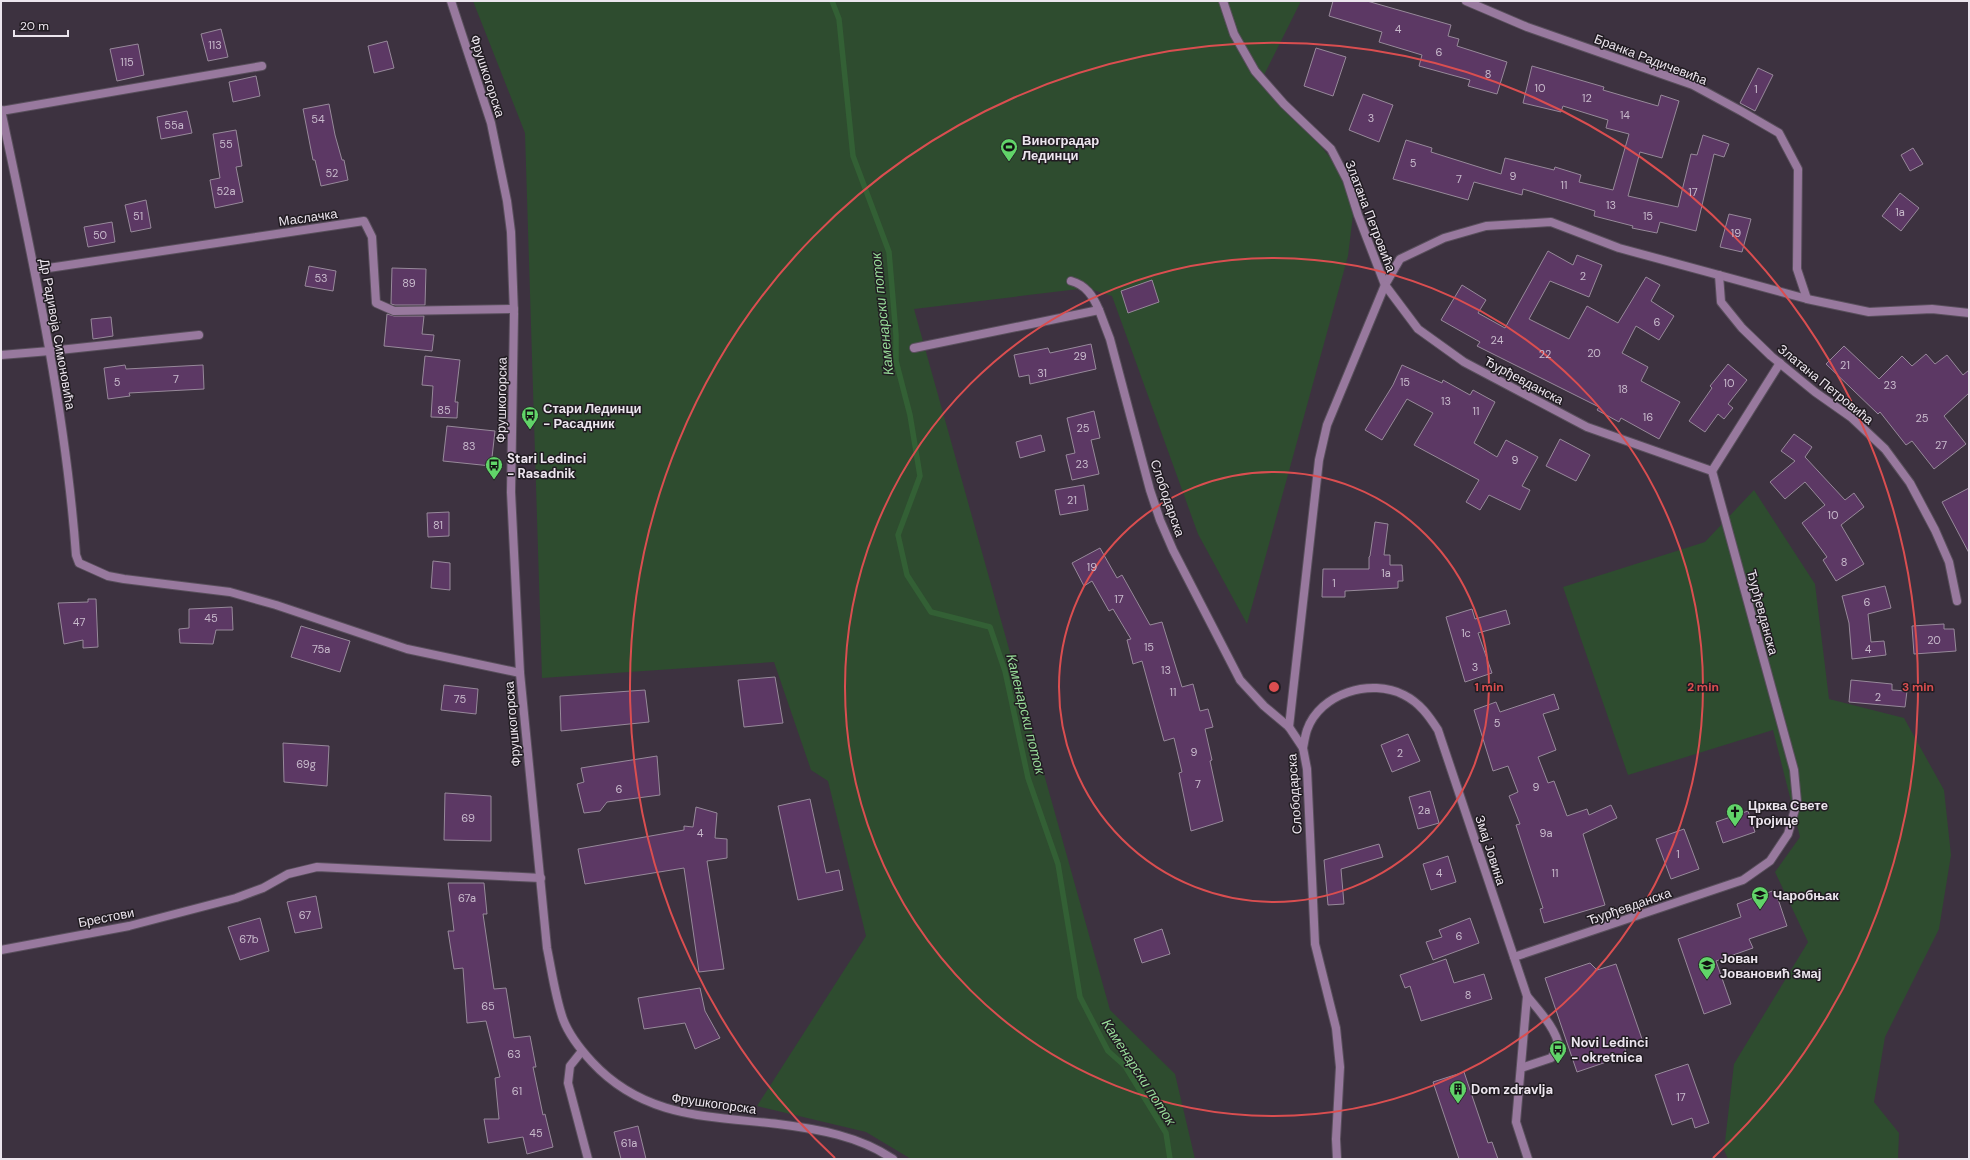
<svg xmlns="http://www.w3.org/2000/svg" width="1970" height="1160" font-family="'DM Sans',sans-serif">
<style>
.green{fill:#2e4c2f}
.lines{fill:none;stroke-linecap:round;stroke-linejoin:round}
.stream{stroke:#336035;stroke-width:5.5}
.building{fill:#5c3864;stroke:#97899a}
.minor-casing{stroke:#594f5c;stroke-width:10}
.tertiary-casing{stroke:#594f5c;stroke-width:10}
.minor{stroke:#98799e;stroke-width:8}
.tertiary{stroke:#98799e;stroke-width:8}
.ring{fill:none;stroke:#da4e50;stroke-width:2}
.labels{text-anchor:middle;stroke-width:3;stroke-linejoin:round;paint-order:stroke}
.number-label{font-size:11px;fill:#c8bacc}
.street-label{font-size:13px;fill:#ece5ee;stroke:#211c22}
.poi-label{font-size:13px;font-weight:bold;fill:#ece5ee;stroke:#211c22;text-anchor:start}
.water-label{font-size:14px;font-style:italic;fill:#97db98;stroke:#211c22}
.centre{fill:#da4e50;stroke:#211c22;stroke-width:2}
.ring-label{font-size:12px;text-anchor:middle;font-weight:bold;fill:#da4e50;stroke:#211c22;stroke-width:3;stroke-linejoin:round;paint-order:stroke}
</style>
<rect width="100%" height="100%" fill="#3d3240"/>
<!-- green -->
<g class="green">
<path d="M473 1H1301L1264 75 1356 190 1348 256 1247 624 1198 534 1112 296 1087 288 914 309 1110 1010 1175 1074 1195 1159H911L866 1132 757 1106 866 936 828 781 811 770 774 662 542 678 525 133Z"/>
<path d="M1754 490 1815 584 1829 699 1904 718 1944 790 1951 855 1939 929 1885 1037 1874 1102 1899 1133 1898 1159H1728L1724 1150 1734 1064 1808 942 1775 872 1800 837 1773 730 1628 775 1563 587 1705 542Z"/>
</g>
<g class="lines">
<!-- stream -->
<path class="stream" d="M832 1 839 19 853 156 889 252 896 335V361L910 415 920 476 898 535 907 575 931 612 990 627 1005 671 1028 778 1058 864 1080 997 1108 1051 1125 1066 1166 1133 1170 1159"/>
</g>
<!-- building -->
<g class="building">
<path d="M1333 1H1367L1451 25 1448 36 1459 39 1457 46 1507 62 1497 94 1468 86 1470 80 1419 66 1422 55 1379 42 1382 32 1329 16Z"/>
<path d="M221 29 228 57 208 61 201 34Z"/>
<path d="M387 41 394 68 374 73 368 46Z"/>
<path d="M138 44 144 75 117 81 110 49Z"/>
<path d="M1316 48 1346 57 1333 96 1304 86Z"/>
<path d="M1532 66 1604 87 1603 90 1658 106 1661 95 1679 101 1662 158 1640 152 1628 196 1678 207 1691 154 1697 155 1703 135 1729 144 1724 157 1714 154 1696 231 1660 222 1657 233 1632 228 1633 226 1594 216 1595 211 1523 189 1522 195 1474 182 1468 200 1393 179 1406 140 1432 148 1431 152 1501 174 1505 158 1554 170 1555 167 1581 175 1579 182 1613 190 1629 134 1606 128 1608 120 1563 106 1561 112 1523 103Z"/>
<path d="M1758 68 1773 75 1755 111 1740 103Z"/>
<path d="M256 76 260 96 233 102 229 82Z"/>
<path d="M1363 94 1393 105 1379 142 1349 130Z"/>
<path d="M329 104 335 135 342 160H344L348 180 321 186 315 160H313L303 109Z"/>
<path d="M187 111 192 133 161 139 157 117Z"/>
<path d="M236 130 242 166 236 167 243 202 215 208 210 180 220 178 213 134Z"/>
<path d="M1913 148 1923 164 1910 171 1901 155Z"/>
<path d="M1900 193 1919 208 1901 231 1882 216Z"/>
<path d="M146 200 151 228 131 232 125 205Z"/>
<path d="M1729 214 1751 219 1742 252 1720 247Z"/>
<path d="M112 222 115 242 88 247 84 227Z"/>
<path d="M1548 251 1573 265 1577 255 1602 265 1589 297 1550 281 1529 319 1569 339 1587 306 1618 323 1646 277 1660 285 1651 301 1674 316 1659 340 1636 326 1622 353 1648 367 1641 381 1680 402 1659 439 1621 418 1619 422 1597 410 1599 407 1477 346 1480 342 1441 320 1462 285 1486 300 1478 313 1505 328Z"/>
<path d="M309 266 336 271 333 291 305 286Z"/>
<path d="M392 268 426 269 425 305H395L391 304Z"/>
<path d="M1152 280 1159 302 1128 313 1121 291Z"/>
<path d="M387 314 394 316H424L422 334 434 335 432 351 384 346Z"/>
<path d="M111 317 113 336 93 339 91 319Z"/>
<path d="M1091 344 1096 369 1030 384 1029 375 1019 377 1014 355 1048 348 1050 353Z"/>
<path d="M1844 346 1879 379 1902 356 1912 366 1926 354 1935 364 1947 355 1963 375 1969 370V393L1944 416 1966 444 1934 469 1912 441 1906 445 1880 412 1878 414 1826 364Z"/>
<path d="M425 356 460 360 455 402H458L457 418 431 417 433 386 422 385Z"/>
<path d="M1728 364 1747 380 1728 404 1733 408 1724 419 1718 414 1705 432 1689 421 1712 388 1710 386Z"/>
<path d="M125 365 126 369 203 365 204 389 129 393 130 396 108 399 104 368Z"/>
<path d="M1402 365 1442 383 1443 380 1470 395 1473 390 1495 402 1474 443 1497 457 1506 440 1538 457 1522 486 1530 490 1520 510 1489 495 1480 510 1466 502 1479 480 1414 445 1433 413 1407 399 1382 440 1365 430 1393 385Z"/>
<path d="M1094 411 1100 438 1091 440 1099 474 1072 480 1066 455 1075 453 1067 418Z"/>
<path d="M447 426 495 431 491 466 443 461Z"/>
<path d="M1794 434 1812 447 1805 457 1845 500 1854 493 1864 507 1841 525 1864 564 1836 581 1823 560 1827 557 1802 523 1825 505 1805 482 1785 499 1770 482 1795 461 1781 451Z"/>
<path d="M1041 435 1045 451 1020 458 1016 442Z"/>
<path d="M1560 439 1590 455 1576 481 1546 466Z"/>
<path d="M1084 485 1088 510 1060 515 1055 490Z"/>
<path d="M1969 488V553L1942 502Z"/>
<path d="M449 512V536L428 537 427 513Z"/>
<path d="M1375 522 1388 524 1384 555H1390V565H1402L1403 581H1398V588L1345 591V597H1322L1323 569H1369V557L1370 556Z"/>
<path d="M1100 548 1117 578 1122 575 1150 625 1162 622 1182 687 1193 684 1200 711 1208 709 1213 727 1205 729 1212 760 1210 761 1223 821 1191 831 1179 773 1182 772 1174 738 1164 741 1142 661 1133 664 1127 640 1131 639 1113 609 1109 611 1092 581 1084 586 1072 563Z"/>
<path d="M433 561 450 563V590L431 588Z"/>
<path d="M1885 586 1891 608 1868 614 1871 642 1884 641 1886 655 1852 659 1849 623 1842 596Z"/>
<path d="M88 599H96L98 647 83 648V640L64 644 58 603 88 602Z"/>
<path d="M232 607 233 630H216L213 644 180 643 179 629 189 628V609Z"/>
<path d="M1472 609 1475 619 1506 610 1510 624 1478 633 1492 673 1465 682 1446 617Z"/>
<path d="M1944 624V629H1954L1956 651 1914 654 1912 626Z"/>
<path d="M301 626 350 641 340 672 291 657Z"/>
<path d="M775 677 783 723 744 727 738 680Z"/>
<path d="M1851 680 1892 684V690L1907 691 1905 707 1849 702Z"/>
<path d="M444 685 478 689 476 714 441 710Z"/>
<path d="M645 690 649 722 561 731 560 696Z"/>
<path d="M1554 694 1559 709 1543 714 1556 750 1538 757 1548 783 1554 781 1567 816 1587 809 1589 815 1611 805 1617 818 1583 834 1605 905 1544 923 1540 909 1543 908 1516 825 1520 824 1509 796 1518 792 1508 766 1493 771 1474 710 1496 702 1500 712Z"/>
<path d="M1408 734 1420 761 1392 772 1381 745Z"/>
<path d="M283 743 329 746 327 786 284 782Z"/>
<path d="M657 756 660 795 607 802 600 811 584 813 577 784 584 782 581 768Z"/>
<path d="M1430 791 1439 823 1418 829 1409 797Z"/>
<path d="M445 793 491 796V841L444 840Z"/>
<path d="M810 799 826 873 839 870 843 890 798 900 778 806Z"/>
<path d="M696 807 717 813 715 838 727 839V858L707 861 724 969 699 972 684 868 585 884 578 849 684 830V826L693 827Z"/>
<path d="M1748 811 1755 832 1723 843 1716 822Z"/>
<path d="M1684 829 1699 869 1671 879 1656 839Z"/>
<path d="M1379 844 1383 857 1341 869 1344 904 1328 905 1324 860Z"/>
<path d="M1448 856 1456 882 1431 890 1423 864Z"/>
<path d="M448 883H484L487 914H483L494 989 506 988 514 1038 530 1036 536 1067H533L543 1115 545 1114 553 1147 527 1154 523 1137 488 1143 484 1119H499L495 1078 500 1077 486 1021 467 1023 463 968 454 969 448 931H454Z"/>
<path d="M1775 890 1787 926 1749 939 1753 948 1716 961 1731 1004 1704 1014 1678 939 1741 917 1737 904Z"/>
<path d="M316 896 322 928 295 933 287 902Z"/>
<path d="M260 918 269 951 240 960 228 927Z"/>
<path d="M1470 918 1479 943 1433 960 1426 942 1442 937 1439 930Z"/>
<path d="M1162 929 1170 954 1142 963 1134 939Z"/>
<path d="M1446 959 1454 983 1484 974 1492 999 1421 1021 1410 986 1405 988 1400 975Z"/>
<path d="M1590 963 1597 970 1616 964 1642 1039 1624 1046 1627 1055 1577 1072 1545 978Z"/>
<path d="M700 988 705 1011 720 1038 695 1049 685 1023 644 1029 638 998Z"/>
<path d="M1688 1064 1709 1123 1695 1128 1692 1118 1672 1125 1655 1075Z"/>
<path d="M1464 1072 1488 1143 1492 1142 1498 1159H1459L1433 1082Z"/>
<path d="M638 1126 646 1159H621L614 1132Z"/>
</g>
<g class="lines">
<!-- minor casing -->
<g class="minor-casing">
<g id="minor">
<path d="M1223 1 1234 34 1255 71 1284 104 1331 149 1347 180 1358 215 1385 285 1400 259 1444 238 1486 226 1551 222 1619 248 1807 299 1869 312 1932 309 1969 313"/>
<path d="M1466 1 1527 27 1693 85 1741 111 1779 133 1798 169 1797 269 1807 299"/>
<path d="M1 110C32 257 65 405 76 555L79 563 108 576 124 579 230 592 276 605 407 649 520 673"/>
<path d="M1 111 262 66"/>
<path d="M35 270 364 221 372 237 376 303 394 311 514 309"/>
<path d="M1719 275 1721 302 1742 328 1771 356 1815 392 1852 418 1885 449 1910 483 1935 530 1949 562 1957 601"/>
<path d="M1071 281C1086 285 1093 296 1099 310"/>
<path d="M1385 285 1418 329 1464 362 1587 427 1712 471"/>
<path d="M914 348 1099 310 1110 339 1150 490 1160 520 1173 550 1240 680 1264 706 1289 727 1303 748 1307 769 1315 944 1336 1028 1340 1067 1336 1139 1337 1159"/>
<path d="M1 355 50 351 199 335"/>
<path d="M1712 471 1780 363"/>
<path d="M1289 727 1319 460 1327 425 1385 285"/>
<path d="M1303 748C1304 743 1305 736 1307 730 1320 693 1371 678 1404 695 1420 703 1429 716 1438 730L1527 996 1516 1122 1528 1159"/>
<path d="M1 950 129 926 236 898 263 888 288 874 317 867 541 878"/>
<path d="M1514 957 1743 880 1770 861 1788 834 1797 802 1794 770 1712 471"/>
<path d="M582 1051 570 1066 568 1083 588 1159"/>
<path d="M1521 1068 1551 1058 1559 1047C1556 1028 1539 1011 1527 996"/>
</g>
</g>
<!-- tertiary casing -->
<g class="tertiary-casing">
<path id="tertiary" d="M451 1 491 123 507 201 511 232 514 314 511 492 520 673 547 948C552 972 555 996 563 1019 569 1035 580 1049 592 1062 644 1118 707 1116 778 1124 818 1129 859 1136 893 1159"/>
</g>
<!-- minor -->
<use href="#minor" class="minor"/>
<!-- tertiary -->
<use href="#tertiary" class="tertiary"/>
</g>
<!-- distance rings -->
<g class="ring">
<circle cx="1274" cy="687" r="215"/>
<circle cx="1274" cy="687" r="429"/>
<path d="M835 1158A644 644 0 1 1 1713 1158"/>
</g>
<!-- icons -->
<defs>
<g id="stadium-pin" transform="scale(0.9)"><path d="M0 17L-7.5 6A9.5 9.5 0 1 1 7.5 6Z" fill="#61d469" stroke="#211c22"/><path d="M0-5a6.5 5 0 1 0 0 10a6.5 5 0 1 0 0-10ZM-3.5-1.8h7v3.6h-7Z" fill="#111"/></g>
<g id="bus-pin" transform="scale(0.9)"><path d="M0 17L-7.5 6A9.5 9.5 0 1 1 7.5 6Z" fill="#61d469" stroke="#211c22"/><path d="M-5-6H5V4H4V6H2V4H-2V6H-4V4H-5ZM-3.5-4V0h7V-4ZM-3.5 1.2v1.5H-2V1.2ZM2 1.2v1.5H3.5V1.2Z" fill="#111"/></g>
<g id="church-pin" transform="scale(0.9)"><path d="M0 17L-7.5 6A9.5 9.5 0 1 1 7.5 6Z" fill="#61d469" stroke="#211c22"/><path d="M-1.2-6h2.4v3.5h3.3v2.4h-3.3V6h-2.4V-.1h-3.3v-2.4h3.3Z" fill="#111"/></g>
<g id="school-pin" transform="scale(0.9)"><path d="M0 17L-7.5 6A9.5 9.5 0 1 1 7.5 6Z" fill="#61d469" stroke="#211c22"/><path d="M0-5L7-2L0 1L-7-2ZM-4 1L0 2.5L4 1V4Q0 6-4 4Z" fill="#111"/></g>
<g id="building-pin" transform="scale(0.9)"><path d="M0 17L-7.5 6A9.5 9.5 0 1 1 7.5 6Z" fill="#61d469" stroke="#211c22"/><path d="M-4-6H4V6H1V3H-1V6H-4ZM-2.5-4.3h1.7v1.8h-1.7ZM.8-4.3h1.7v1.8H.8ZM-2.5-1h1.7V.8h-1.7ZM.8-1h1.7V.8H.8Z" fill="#111"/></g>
</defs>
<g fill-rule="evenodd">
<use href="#stadium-pin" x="1009" y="147"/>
<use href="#bus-pin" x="530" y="415"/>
<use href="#bus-pin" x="494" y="465"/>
<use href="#church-pin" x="1735" y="812"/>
<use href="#school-pin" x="1760" y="895"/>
<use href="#school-pin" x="1707" y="965"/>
<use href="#bus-pin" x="1558" y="1049"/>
<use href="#building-pin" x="1458" y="1089"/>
</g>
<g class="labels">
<!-- number labels -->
<g class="number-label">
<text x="1398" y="33">4</text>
<text x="215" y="49">113</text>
<text x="1439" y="56">6</text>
<text x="127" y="66">115</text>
<text x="1488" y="78">8</text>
<text x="1540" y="92">10</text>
<text x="1756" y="93">1</text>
<text x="1587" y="102">12</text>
<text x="1625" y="119">14</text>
<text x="1371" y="122">3</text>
<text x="318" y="123">54</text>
<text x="174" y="129">55a</text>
<text x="226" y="148">55</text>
<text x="1413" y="167">5</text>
<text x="332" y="177">52</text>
<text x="1513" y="180">9</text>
<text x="1459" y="183">7</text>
<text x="1564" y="189">11</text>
<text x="226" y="195">52a</text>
<text x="1693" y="196">17</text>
<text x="1611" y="209">13</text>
<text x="1900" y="216">1a</text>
<text x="138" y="220">51</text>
<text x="1648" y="220">15</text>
<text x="1736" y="237">19</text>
<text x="100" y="239">50</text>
<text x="1583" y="280">2</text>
<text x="321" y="282">53</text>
<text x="409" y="287">89</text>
<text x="1657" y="326">6</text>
<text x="1497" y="344">24</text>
<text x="1594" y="357">20</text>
<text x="1545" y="358">22</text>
<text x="1080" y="360">29</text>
<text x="1845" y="369">21</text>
<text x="1042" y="377">31</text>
<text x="176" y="383">7</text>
<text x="117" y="386">5</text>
<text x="1405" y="386">15</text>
<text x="1729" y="387">10</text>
<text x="1890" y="389">23</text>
<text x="1623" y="393">18</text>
<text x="1446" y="405">13</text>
<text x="444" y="414">85</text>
<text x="1476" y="415">11</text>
<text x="1648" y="421">16</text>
<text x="1922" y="422">25</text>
<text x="1083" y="432">25</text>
<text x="1941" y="449">27</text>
<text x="469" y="450">83</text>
<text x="1515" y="464">9</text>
<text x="1082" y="468">23</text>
<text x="1072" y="504">21</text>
<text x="1833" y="519">10</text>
<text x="438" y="529">81</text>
<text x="1844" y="566">8</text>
<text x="1092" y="571">19</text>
<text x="1386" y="577">1a</text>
<text x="1334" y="587">1</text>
<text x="1119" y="603">17</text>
<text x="1867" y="606">6</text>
<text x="211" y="622">45</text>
<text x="79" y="626">47</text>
<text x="1466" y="637">1c</text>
<text x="1934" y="644">20</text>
<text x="1149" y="651">15</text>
<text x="321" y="653">75a</text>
<text x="1868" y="653">4</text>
<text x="1475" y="671">3</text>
<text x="1166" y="674">13</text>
<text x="1173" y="696">11</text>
<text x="1878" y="701">2</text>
<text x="460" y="703">75</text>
<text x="1497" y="727">5</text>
<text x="1194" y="756">9</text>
<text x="1400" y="757">2</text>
<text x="306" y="768">69g</text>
<text x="1198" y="788">7</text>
<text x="1536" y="791">9</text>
<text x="619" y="793">6</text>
<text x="1424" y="814">2a</text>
<text x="468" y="822">69</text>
<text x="700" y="837">4</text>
<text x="1546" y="837">9a</text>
<text x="1678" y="858">1</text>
<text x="1439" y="877">4</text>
<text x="1555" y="877">11</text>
<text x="467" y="902">67a</text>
<text x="305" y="919">67</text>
<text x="1459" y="940">6</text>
<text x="249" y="943">67b</text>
<text x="1468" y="999">8</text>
<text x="488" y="1010">65</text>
<text x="514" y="1058">63</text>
<text x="517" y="1095">61</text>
<text x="1681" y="1101">17</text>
<text x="536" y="1137">45</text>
<text x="629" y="1147">61a</text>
</g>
<!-- street labels -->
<g class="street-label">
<text transform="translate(1651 59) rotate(21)" y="5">Бранка Радичевића</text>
<text transform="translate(488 76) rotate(72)" y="5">Фрушкогорска</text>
<text transform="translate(1371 216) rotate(69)" y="5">Златана Петровића</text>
<text transform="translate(308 217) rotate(-8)" y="5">Маслачка</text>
<text transform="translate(58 334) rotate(80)" y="5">Др Радивоја Симоновића</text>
<text transform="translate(1524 380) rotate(28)" y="5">Ђурђевданска</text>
<text transform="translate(1826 384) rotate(39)" y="5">Златана Петровића</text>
<text transform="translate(501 400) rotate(-89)" y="5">Фрушкогорска</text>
<text transform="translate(1168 498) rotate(71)" y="5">Слободарска</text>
<text transform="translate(1763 612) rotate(75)" y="5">Ђурђевданска</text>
<text transform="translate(512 724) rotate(-95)" y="5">Фрушкогорска</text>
<text transform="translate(1294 794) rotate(-94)" y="5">Слободарска</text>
<text transform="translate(1491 850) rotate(72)" y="5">Змај Јовина</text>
<text transform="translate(1629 906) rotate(-19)" y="5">Ђурђевданска</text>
<text transform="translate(106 917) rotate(-11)" y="5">Брестови</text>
<text transform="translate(714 1103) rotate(8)" y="5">Фрушкогорска</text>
</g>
<!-- poi labels -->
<g class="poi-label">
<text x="1022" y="145">Виноградар<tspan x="1022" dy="15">Лединци</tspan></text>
<text x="543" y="413">Стари Лединци<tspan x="543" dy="15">- Расадник</tspan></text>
<text x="507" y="463">Stari Ledinci<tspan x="507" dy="15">- Rasadnik</tspan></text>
<text x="1748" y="810">Црква Свете<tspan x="1748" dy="15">Тројице</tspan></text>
<text x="1773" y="900">Чаробњак</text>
<text x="1720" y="963">Јован<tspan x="1720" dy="15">Јовановић Змај</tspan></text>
<text x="1571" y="1047">Novi Ledinci<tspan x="1571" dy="15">- okretnica</tspan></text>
<text x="1471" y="1094">Dom zdravlja</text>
</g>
<!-- water labels -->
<g class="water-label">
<text transform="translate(882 314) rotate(-96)" y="5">Каменарски поток</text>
<text transform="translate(1026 714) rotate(76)" y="5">Каменарски поток</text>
<text transform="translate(1139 1072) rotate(57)" y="5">Каменарски поток</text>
</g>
</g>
<circle cx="1274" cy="687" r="6" class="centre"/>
<g class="ring-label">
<text x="1489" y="691">1 min</text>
<text x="1703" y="691">2 min</text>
<text x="1918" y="691">3 min</text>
</g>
<!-- border -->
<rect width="1970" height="1160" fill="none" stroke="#ece5ee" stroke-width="4"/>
<!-- scale -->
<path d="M14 30v6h54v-6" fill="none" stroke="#ece5ee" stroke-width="2"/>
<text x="20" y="30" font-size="12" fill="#ece5ee" stroke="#211c22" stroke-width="3" paint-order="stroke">20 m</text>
</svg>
